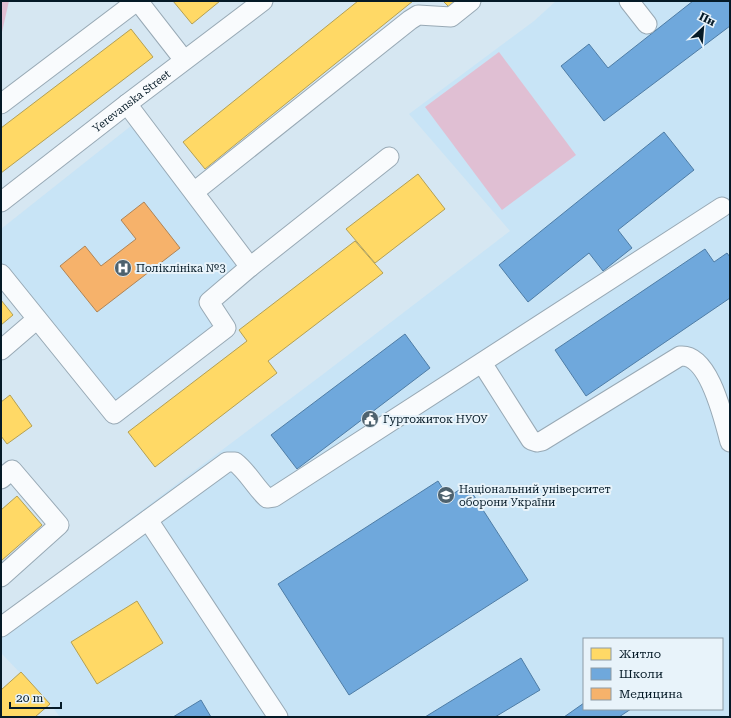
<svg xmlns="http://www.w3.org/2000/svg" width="731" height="718" font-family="'Roboto Serif',serif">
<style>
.built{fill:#c8e4f6;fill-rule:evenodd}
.green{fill:#e0bfd3}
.homes{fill:#ffd966;stroke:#b4a053}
.schools{fill:#6fa8dc;stroke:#4f7da6}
.health{fill:#f6b26b;stroke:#ae8457}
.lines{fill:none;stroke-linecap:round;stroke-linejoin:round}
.minor-casing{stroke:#98a9b5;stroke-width:21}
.minor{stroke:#f9fbfd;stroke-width:19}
.labels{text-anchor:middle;stroke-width:4;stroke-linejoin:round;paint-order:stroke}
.street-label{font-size:11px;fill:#051a27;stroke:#e8f3fa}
.poi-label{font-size:11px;fill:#051a27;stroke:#e8f3fa;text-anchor:start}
</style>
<rect width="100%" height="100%" fill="#d6e7f2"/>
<!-- built -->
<g class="built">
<path d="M556 1H730V717H60L50 704 1 653V616L322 375 510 231 409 114 534 21ZM584 639H722V709H584Z"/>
<path d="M136 122 246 267 205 302 222 327 115 411 1 269V229Z"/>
</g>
<!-- green -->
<g class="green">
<path d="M1 1H9L2 32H1Z"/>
<path d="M499 52 576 155 502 210 425 107Z"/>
</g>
<!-- homes -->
<g class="homes">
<path d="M173 1H220L192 24Z"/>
<path d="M358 1H413L205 169 183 142Z"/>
<path d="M443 1H456L449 7Z"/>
<path d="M131 29 153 57 1 173V128Z"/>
<path d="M418 174 445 209 375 263 346 229Z"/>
<path d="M355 241 383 273 268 361 277 373 155 467 128 432 247 341 239 330Z"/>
<path d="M1 300 13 315 1 325Z"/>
<path d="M10 395 32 426 7 444 1 436V402Z"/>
<path d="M17 496 42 525 1 561V510Z"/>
<path d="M137 601 163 643 97 684 71 642Z"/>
<path d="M21 672 50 704 35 717H1V690Z"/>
</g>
<!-- schools -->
<g class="schools">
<path d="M693 1H730V26L604 121 561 66 589 44 608 68Z"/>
<path d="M664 132 694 170 618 230 632 248 603 271 589 253 528 302 499 265Z"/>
<path d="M705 249 714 262 727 253 730 257V298L586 396 555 350Z"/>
<path d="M405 334 430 368 297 469 271 435Z"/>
<path d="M438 481 448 497 467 485 528 580 349 695 278 584Z"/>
<path d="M521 658 540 690 495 717H425Z"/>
<path d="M201 700 211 717H173Z"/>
<path d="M584 703V709H631L619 717H564Z"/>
</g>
<!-- health -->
<path class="health" d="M144 202 180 248 97 312 60 266 85 246 101 266 136 239 121 220Z"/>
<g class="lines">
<!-- minor casing -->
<g class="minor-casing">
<g id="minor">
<path d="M138 1 184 60"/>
<path d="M629 1 647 24"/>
<path d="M1 104 137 1"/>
<path d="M127 104 250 267"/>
<path d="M194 192 410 20 418 15 451 17 471 1"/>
<path id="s1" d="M1 202 127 104 263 1"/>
<path d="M1 274 114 414 226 328 209 302 250 267 389 157"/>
<path d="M1 350 37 319"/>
<path d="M482 363 531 440 537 442 542 441 680 356C710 353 724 421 730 442"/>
<path d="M1 479 12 470 59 525 1 577"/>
<path d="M148 520 278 717"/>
<path d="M1 627 227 462H235C248 472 255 487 267 498L274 497 722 207"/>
</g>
</g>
<!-- minor -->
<use href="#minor" class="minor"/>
</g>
<!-- icons -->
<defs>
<g id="hospital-disc" transform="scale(0.9)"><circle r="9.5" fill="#4e626e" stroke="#e8f3fa"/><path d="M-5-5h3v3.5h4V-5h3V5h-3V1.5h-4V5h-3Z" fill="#fff"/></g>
<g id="civic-disc" transform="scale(0.9)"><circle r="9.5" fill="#4e626e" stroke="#e8f3fa"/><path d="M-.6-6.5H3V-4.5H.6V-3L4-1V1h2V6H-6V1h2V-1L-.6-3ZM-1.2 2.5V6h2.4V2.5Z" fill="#fff"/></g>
<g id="university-disc" transform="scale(0.9)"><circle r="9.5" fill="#4e626e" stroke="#e8f3fa"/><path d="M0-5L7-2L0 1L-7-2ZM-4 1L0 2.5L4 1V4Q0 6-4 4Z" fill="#fff"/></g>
</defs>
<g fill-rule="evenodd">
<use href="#hospital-disc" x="123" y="268"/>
<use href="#civic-disc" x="370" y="419"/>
<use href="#university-disc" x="446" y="495"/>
</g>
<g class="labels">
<!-- street labels -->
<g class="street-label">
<text dy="4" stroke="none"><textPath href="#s1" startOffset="165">Yerevanska Street</textPath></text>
</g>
<!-- poi labels -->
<g class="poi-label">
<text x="136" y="272">Поліклініка №3</text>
<text x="383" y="423">Гуртожиток НУОУ</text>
<text x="459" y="493">Національний університет<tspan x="459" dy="13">оборони України</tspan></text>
</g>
</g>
<!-- border -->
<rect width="731" height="718" fill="none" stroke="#051a27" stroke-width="4"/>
<!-- legend -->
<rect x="583" y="638" width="140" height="72" fill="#e8f3fa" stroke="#8d9ca6"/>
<rect x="591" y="648" width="20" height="12" fill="#ffd966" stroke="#8d9ca6"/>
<text x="619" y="658" font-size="12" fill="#051a27">Житло</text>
<rect x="591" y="668" width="20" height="12" fill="#6fa8dc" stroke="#8d9ca6"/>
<text x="619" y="678" font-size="12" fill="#051a27">Школи</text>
<rect x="591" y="688" width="20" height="12" fill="#f6b26b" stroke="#8d9ca6"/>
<text x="619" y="698" font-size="12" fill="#051a27">Медицина</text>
<!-- north arrow -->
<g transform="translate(703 28) rotate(26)" stroke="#e8f3fa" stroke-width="3" paint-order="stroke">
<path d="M0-3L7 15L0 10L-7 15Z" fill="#051a27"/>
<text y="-6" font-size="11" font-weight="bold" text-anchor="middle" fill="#051a27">Пн</text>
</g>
<!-- scale -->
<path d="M10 702v6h51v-6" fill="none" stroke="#051a27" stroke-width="2"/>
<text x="16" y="702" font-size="12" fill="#051a27" stroke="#e8f3fa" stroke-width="3" paint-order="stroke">20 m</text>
</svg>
